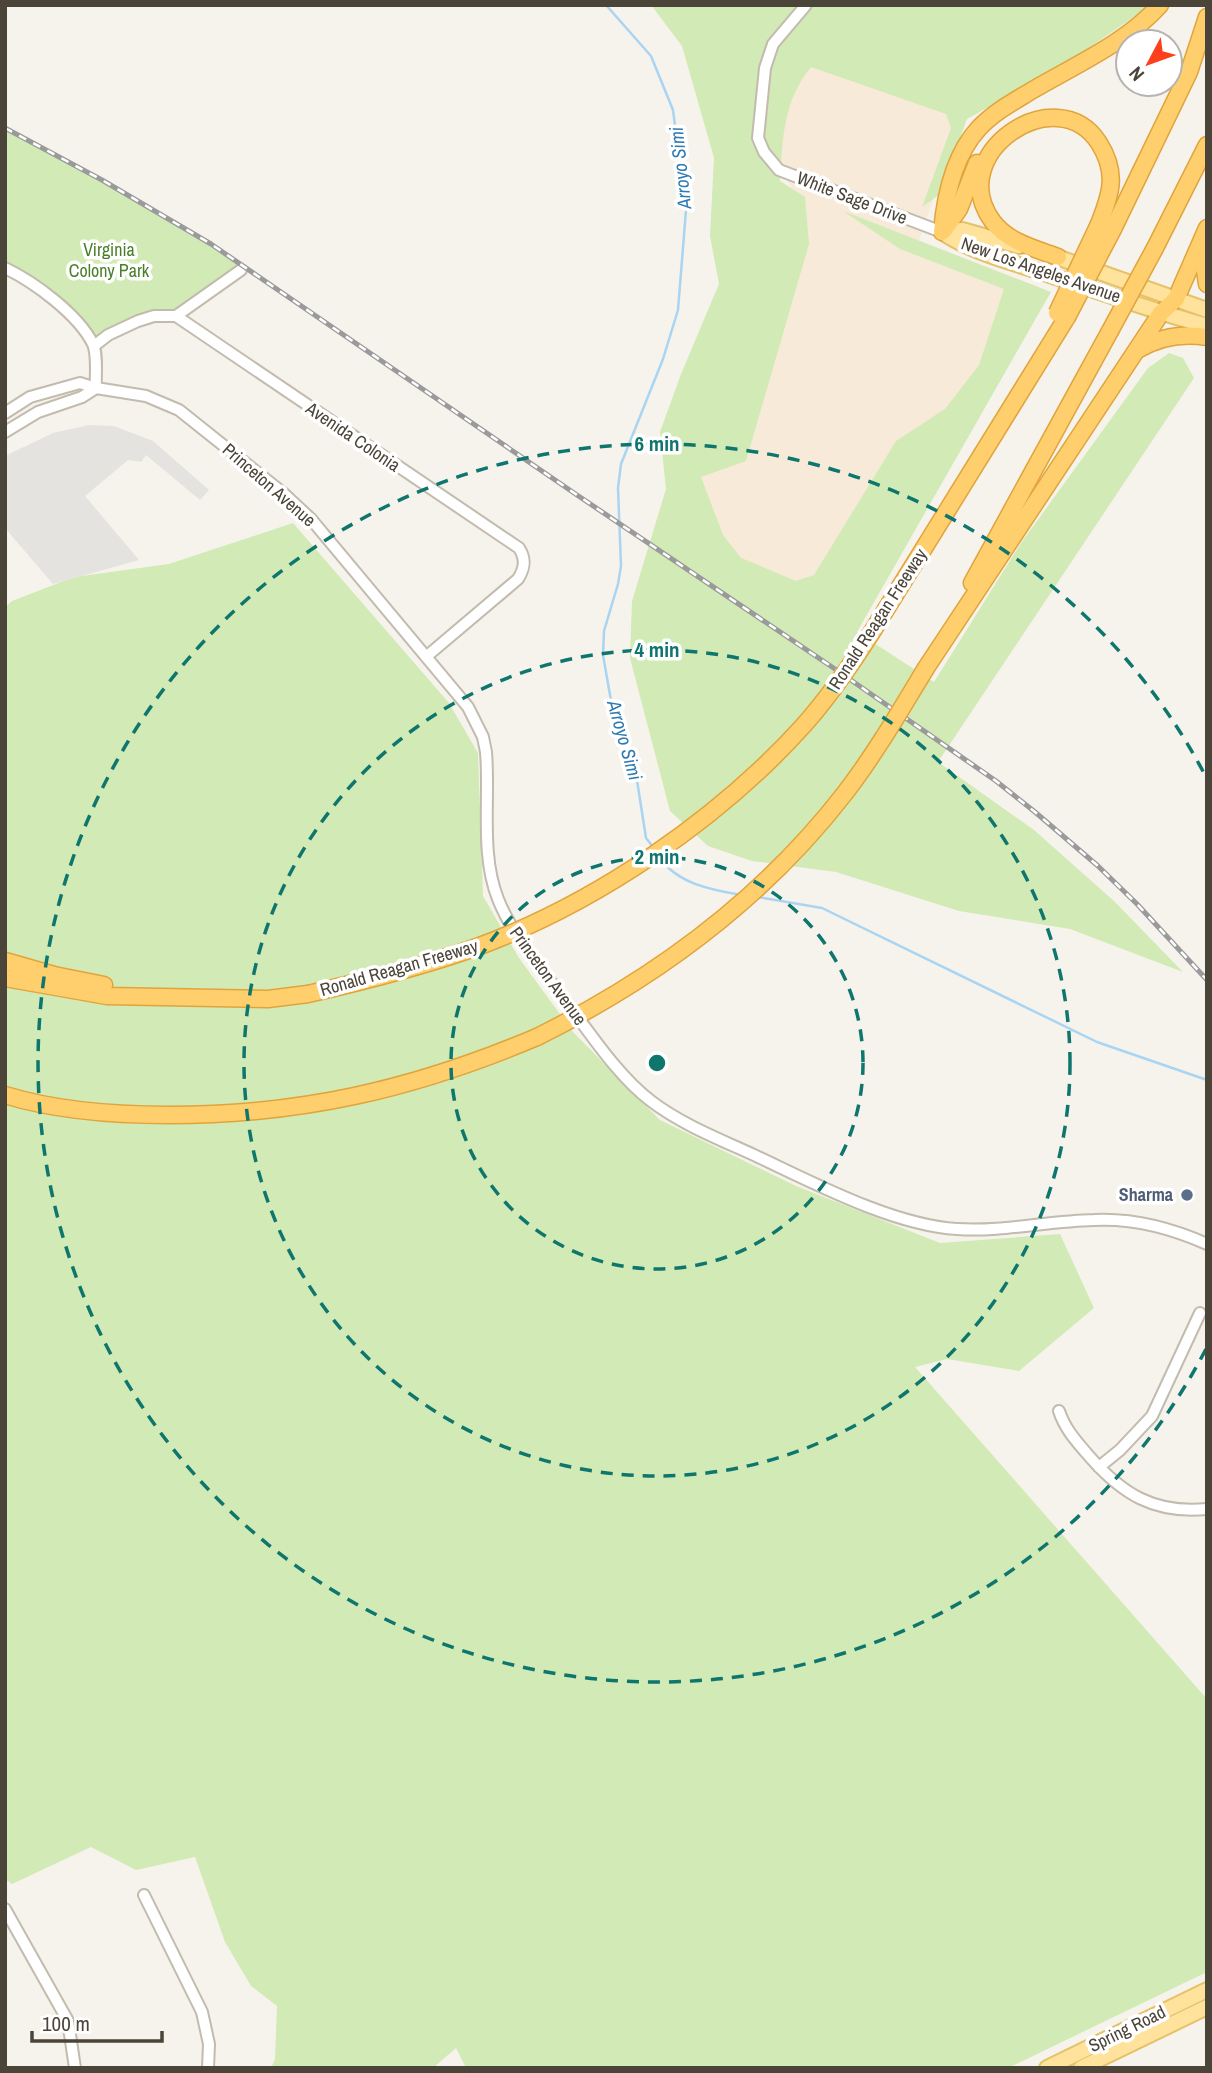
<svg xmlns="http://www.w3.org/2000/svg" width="1212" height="2073" font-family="'Archivo Narrow',sans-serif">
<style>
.commercial{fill:#f7ead8}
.green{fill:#d2eab5}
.parking{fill:#e5e3e0}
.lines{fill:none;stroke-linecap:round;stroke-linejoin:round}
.stream{stroke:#a9d4f2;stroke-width:2.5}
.minor-casing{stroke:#c2bbae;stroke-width:14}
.major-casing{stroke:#e6c16a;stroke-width:18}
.highway-casing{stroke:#e0a43c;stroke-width:19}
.minor{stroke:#fff;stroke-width:10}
.major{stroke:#ffe39c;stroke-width:14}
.highway{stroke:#ffcf6e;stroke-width:16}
.rail-casing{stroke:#9a9a9a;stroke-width:5}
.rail{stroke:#fff;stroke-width:2.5;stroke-dasharray:8;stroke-linecap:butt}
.highway-bridge-casing{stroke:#e0a43c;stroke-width:19;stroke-linecap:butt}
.highway-bridge{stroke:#ffcf6e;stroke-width:16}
.ring{fill:none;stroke:#0f766e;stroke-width:3.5;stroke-dasharray:12 9}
.service-dot{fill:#5c6f8a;stroke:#fff;stroke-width:2.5}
.labels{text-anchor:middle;stroke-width:7;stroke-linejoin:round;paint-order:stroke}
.street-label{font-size:18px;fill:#4b4439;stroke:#fff}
.park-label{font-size:18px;fill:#4a7f2a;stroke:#fff}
.service-label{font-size:18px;font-weight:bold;fill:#4e5e75;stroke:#fff;text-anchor:end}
.water-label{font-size:19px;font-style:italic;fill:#2e7ab2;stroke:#fff}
.centre{fill:#0f766e;stroke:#fff;stroke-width:3.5}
.ring-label{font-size:21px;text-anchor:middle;font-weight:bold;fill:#0f766e;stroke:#fff;stroke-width:7;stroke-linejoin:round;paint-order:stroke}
</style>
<rect width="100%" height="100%" fill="#f6f3ec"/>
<!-- commercial -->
<path class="commercial" d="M805 63 962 116 916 249 1017 289 982 372 801 605 733 563 697 479 740 458 799 205 774 151Z"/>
<!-- green -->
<g class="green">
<path d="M651 5H1151L1061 67 967 119 939 195 922 207 951 128 946 114 811 67C784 99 782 140 780 181L805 197 809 244 746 461 701 477 723 535 741 558 796 581 814 575 896 441 945 409 979 365 1004 289 900 249 843 211 1051 292 857 632 934 682 1021 543 1148 368 1169 353 1183 358 1194 378 938 762 1034 830 1114 901 1183 972 1070 929 959 911 836 872 752 861 708 846 670 811 630 658 632 601 666 489 660 432 681 374 719 284 710 236 714 158 682 46Z"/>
<path d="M5 128 153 209 245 267 176 316H154L94 346 74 319 5 268Z"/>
<path d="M293 523 449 703 478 753 483 896 519 958 573 1032 660 1120 796 1186 940 1243 1060 1234 1094 1308 1019 1371 947 1359 915 1367 1207 1699V1972L1008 2068H466L456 2048 433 2068H271L275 2059 277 2006 251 1986 225 1942 195 1857 136 1870 91 1847 12 1884 5 1879V607L12 601 74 577 169 564Z"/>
</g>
<!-- parking -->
<path class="parking" d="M89 425 114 426 153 441 209 490 200 500 146 455 141 462 128 460 85 496 139 560 53 584 5 528V456L53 433Z"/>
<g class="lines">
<!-- stream -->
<g class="stream">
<path d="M606 5 651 56 673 110 686 210 678 310 663 359 621 464 618 488 621 566 618 584 604 631 603 655 613 712 636 774 646 838 653 847"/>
<path d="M661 859C678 884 713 890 741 895"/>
<path d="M758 897 822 908 1097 1042 1207 1080"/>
</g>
<!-- minor casing -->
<g class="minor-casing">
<g id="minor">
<path d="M806 5 773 44 765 68 758 138 764 152 779 170 942 232"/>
<path d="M5 268C34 282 78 314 93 344 98 355 95 376 96 388"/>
<path d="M176 316 519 548C526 559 525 568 518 579L427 656"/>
<path d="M94 346 108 335 138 321 154 316H176L241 270"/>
<path d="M5 413 30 397 80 383 96 388 146 396 179 410 283 493 311 519 468 707 483 737 486 752C490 799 480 854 498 899 513 937 541 968 565 1000 590 1033 618 1076 651 1101 681 1124 719 1139 754 1155 812 1182 892 1225 957 1229 1002 1232 1048 1221 1094 1220 1133 1218 1171 1228 1207 1244"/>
<path d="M5 432 38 412 82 397 96 388"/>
<path d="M1059 1411C1065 1429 1076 1441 1089 1456 1122 1494 1154 1514 1207 1509"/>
<path d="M1099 1467 1120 1450 1152 1416 1200 1313"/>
<path d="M144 1895 202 2012 209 2044 208 2068"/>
<path d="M5 1909 68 2021 75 2068"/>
</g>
</g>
<!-- major casing -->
<g class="major-casing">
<g id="major">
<path d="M942 232C973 253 1012 262 1047 274 1100 292 1153 311 1207 326"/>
<path d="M942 232 962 230 1019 246"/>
<path d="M1048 254 1207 310"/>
<path d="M1047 2068 1207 1990"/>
<path d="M1081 2068 1207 2007"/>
</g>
</g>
<!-- highway casing -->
<g class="highway-casing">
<g id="highway">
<path d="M1113 229 1189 72 1207 17"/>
<path d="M944 230 959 209 977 163"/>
<path d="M942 232C945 197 954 155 979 128 994 112 1013 102 1031 91 1075 65 1126 43 1160 5"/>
<path d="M1155 248 1207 145"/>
<path d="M1207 249 1204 263 1207 284"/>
<path d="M1058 257C1036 249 1008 242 993 222 942 154 1057 77 1099 143 1118 173 1111 194 1099 224"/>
<path d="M1139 349C1160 337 1183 333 1207 337"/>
<path d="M972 583 1110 331"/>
<path d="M872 632 1067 317"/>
<path d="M926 668 1161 313 1176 299 1207 228"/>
<path d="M5 961 54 975 104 985"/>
<path d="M5 978 107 996 268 999 308 994"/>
<path d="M5 1095C57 1111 115 1115 169 1115 302 1115 414 1089 537 1037"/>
</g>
</g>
<!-- minor -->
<use href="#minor" class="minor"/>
<!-- major -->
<use href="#major" class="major"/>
<!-- highway -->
<use href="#highway" class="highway"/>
<!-- rail casing -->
<g class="rail-casing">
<path id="rail" d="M5 128 102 180 211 244 577 495 835 669 996 781 1035 812 1098 866 1137 904 1207 980"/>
</g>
<!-- rail -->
<use href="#rail" class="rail"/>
<!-- highway-bridge casing -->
<g class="highway-bridge-casing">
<g id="highway-bridge">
<path d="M1057 313 1099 224"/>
<path d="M1067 317 1113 229"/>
<path d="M1110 331 1155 248"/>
<path d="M308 994C365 981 422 967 477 947 596 903 718 820 803 726 829 697 851 665 872 632"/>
<path d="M537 1037C656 978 763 899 845 793 875 754 900 711 926 668"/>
</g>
</g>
<!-- highway-bridge -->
<use href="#highway-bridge" class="highway-bridge"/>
</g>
<!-- distance rings -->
<g class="ring">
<circle cx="657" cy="1063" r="206"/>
<circle cx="657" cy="1063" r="413"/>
<path d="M1206 1349A619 619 0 1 1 1206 777"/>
</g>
<!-- markers -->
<circle class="service-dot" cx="1187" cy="1195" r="7"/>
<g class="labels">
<!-- street labels -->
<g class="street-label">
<text transform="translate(852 198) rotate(21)" y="6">White Sage Drive</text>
<text transform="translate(1041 270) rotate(19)" y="6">New Los Angeles Avenue</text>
<text transform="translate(353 437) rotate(34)" y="6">Avenida Colonia</text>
<text transform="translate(269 485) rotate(41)" y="6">Princeton Avenue</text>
<text transform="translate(878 619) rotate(-57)" y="6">Ronald Reagan Freeway</text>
<text transform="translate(399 968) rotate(-16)" y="6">Ronald Reagan Freeway</text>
<text transform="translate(548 976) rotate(54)" y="6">Princeton Avenue</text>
<text transform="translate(1127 2029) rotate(-26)" y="6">Spring Road</text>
</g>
<!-- park labels -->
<g class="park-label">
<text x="109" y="256">Virginia<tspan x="109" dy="21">Colony Park</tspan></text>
</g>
<!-- service labels -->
<g class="service-label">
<text x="1173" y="1201">Sharma</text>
</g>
<!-- water labels -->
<g class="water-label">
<text transform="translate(680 168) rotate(-96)" y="7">Arroyo Simi</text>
<text transform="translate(625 740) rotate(74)" y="7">Arroyo Simi</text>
</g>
</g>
<circle cx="657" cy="1063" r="10" class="centre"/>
<g class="ring-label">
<text x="657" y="451">6 min</text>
<text x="657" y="657">4 min</text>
<text x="657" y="864">2 min</text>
</g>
<!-- border -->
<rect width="1212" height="2073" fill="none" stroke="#4b4439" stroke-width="14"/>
<!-- north arrow -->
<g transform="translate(1149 63) rotate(229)"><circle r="33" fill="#ffffff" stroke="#b7b4b0" stroke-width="2"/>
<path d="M0-5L12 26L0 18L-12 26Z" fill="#fc3f1d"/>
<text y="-10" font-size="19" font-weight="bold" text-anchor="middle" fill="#4b4439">N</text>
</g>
<!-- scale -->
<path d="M32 2031v10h130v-10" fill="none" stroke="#4b4439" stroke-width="3.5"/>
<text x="42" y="2031" font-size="21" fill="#4b4439" stroke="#ffffff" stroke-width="5" paint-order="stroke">100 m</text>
</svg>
